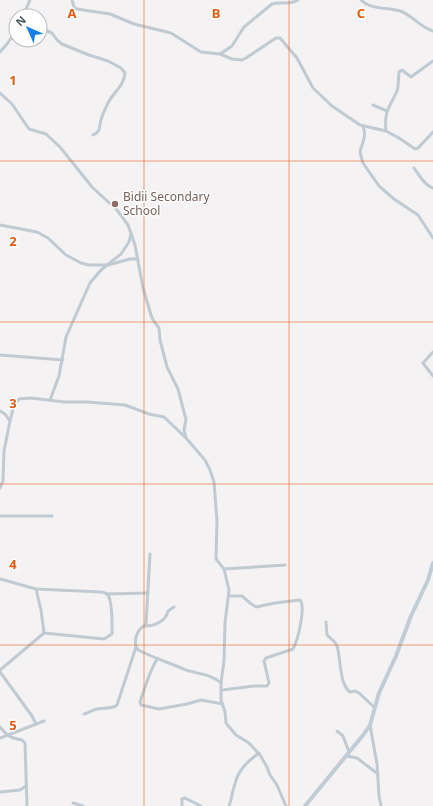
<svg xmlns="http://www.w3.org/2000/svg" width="433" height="806" font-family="'Noto Sans',sans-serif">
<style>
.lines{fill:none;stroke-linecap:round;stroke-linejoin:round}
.street{stroke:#c0cad2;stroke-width:3}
.secondary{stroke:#c0ccd6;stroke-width:4}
.grid{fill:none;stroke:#e8590c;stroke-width:1;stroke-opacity:0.55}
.education-dot{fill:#8d6e63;stroke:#fff;stroke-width:1.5}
.labels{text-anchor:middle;stroke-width:3;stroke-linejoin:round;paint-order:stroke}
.education-label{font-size:12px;fill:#785e54;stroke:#fff;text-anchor:start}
.grid-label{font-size:13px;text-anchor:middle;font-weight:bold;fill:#e8590c;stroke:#fff;stroke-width:3;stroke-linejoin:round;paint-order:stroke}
</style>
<rect width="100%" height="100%" fill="#f5f2f3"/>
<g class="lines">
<!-- street -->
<g class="street">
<path d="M72 0 74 7 77 9 110 14 134 24 171 33 201 52 220 54 232 59 242 60 246 58 276 38H280L297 58 313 88 332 106 360 125 386 131 399 138 415 149 418 148 433 132"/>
<path d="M361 0C371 10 387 7 400 11 412 15 420 27 433 31"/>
<path d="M23 16 30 0"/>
<path d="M40 28 52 33 57 40 62 44 89 55 108 61 121 68 125 73C124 87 112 93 107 105 105 110 102 115 101 120 99 126 101 132 93 135"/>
<path d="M0 52 7 44 16 31"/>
<path d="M220 54 232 46 244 27 272 4C281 1 288 6 298 0"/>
<path d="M0 93 12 104 29 129 46 134 60 147 92 187 117 210 128 225 135 245 143 288 151 315 153 320 159 328 160 340 167 367 178 389 184 412 186 419 184 430 186 438 205 460 210 470 214 482 217 521 216 559 224 569 229 590 225 623 224 661 221 683V700L225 712 226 723 236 735 249 743 260 755 267 767 270 775 277 785 286 806"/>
<path d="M373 105 387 111"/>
<path d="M363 126C367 139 362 141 360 152L363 163 379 186 394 199 418 215 433 238"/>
<path d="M386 131C384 110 389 109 397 91 399 86 398 78 399 72L402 70 411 77 433 61"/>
<path d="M414 168C419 175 425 186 433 188"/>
<path d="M0 225 37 232 48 238 66 255 81 263 89 265H108L130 259H138"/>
<path d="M433 352 423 363 433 376"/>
<path d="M0 355 63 360"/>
<path d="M50 400 59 376 66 337 90 283 101 270 121 254 129 242 131 234"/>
<path d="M0 411 5 414 10 421"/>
<path d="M0 488 3 481 4 451 10 421 14 405 19 399 31 398 64 402H87L125 405 149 414 164 417 185 437"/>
<path d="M0 516H52"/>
<path d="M150 554 146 624C145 626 143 627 141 628 136 633 133 644 138 650 154 658 170 663 186 670 198 674 211 674 221 683"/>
<path d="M224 569 285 565"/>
<path d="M0 579 36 589 101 592C102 592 106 593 107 594 113 599 112 626 112 634L104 639 44 633 0 670"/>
<path d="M36 589 41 610 44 633"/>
<path d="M106 594 148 593"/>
<path d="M326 622 327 635C330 638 336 642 337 646 341 658 339 684 350 692L355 691 359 693 374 707"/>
<path d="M145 626C155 626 166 621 168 611L174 607"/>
<path d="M157 659C149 672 145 688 140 702L141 705 159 709 187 704 201 700 223 704"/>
<path d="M0 672 32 716 36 724"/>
<path d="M222 690 254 686H267L269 683 264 661 266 658 293 649C298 640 306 607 300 600L275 603 256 607 250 603 242 596H229"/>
<path d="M84 714C89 713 92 710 97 709 104 707 111 710 117 705L136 647"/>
<path d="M370 725 377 764 379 796 381 806"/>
<path d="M0 727C7 736 11 738 22 740L25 743 27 806"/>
<path d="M337 731 343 736 349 752"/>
<path d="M0 738 44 721"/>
<path d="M346 756 357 758 378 774"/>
<path d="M0 792 20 790 26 786"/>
<path d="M73 803 83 806"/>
<path d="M182 806V799L185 798 201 806"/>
<path d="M229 806C232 799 232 791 235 784 238 770 248 761 259 753"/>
</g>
<!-- secondary -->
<path class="secondary" d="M305 806 364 734 370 725 379 693 396 656 411 616 428 580 433 563"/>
</g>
<!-- grid -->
<path class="grid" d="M144 0V806M289 0V806M0 161H433M0 322H433M0 484H433M0 645H433"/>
<!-- markers -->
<circle class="education-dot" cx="115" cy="204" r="4"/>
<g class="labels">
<!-- education labels -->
<g class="education-label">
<text x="123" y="201">Bidii Secondary<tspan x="123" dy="14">School</tspan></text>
</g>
</g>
<g class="grid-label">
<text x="72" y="18">A</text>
<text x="216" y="18">B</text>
<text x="361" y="18">C</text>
<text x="13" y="85">1</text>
<text x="13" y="246">2</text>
<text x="13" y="408">3</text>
<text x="13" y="569">4</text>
<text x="13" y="730">5</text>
</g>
<!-- north arrow -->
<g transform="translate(28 28) rotate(315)"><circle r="19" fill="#ffffff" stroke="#b6bcc0"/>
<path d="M0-3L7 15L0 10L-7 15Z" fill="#1880e9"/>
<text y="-6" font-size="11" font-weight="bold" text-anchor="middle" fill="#495761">N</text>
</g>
</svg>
